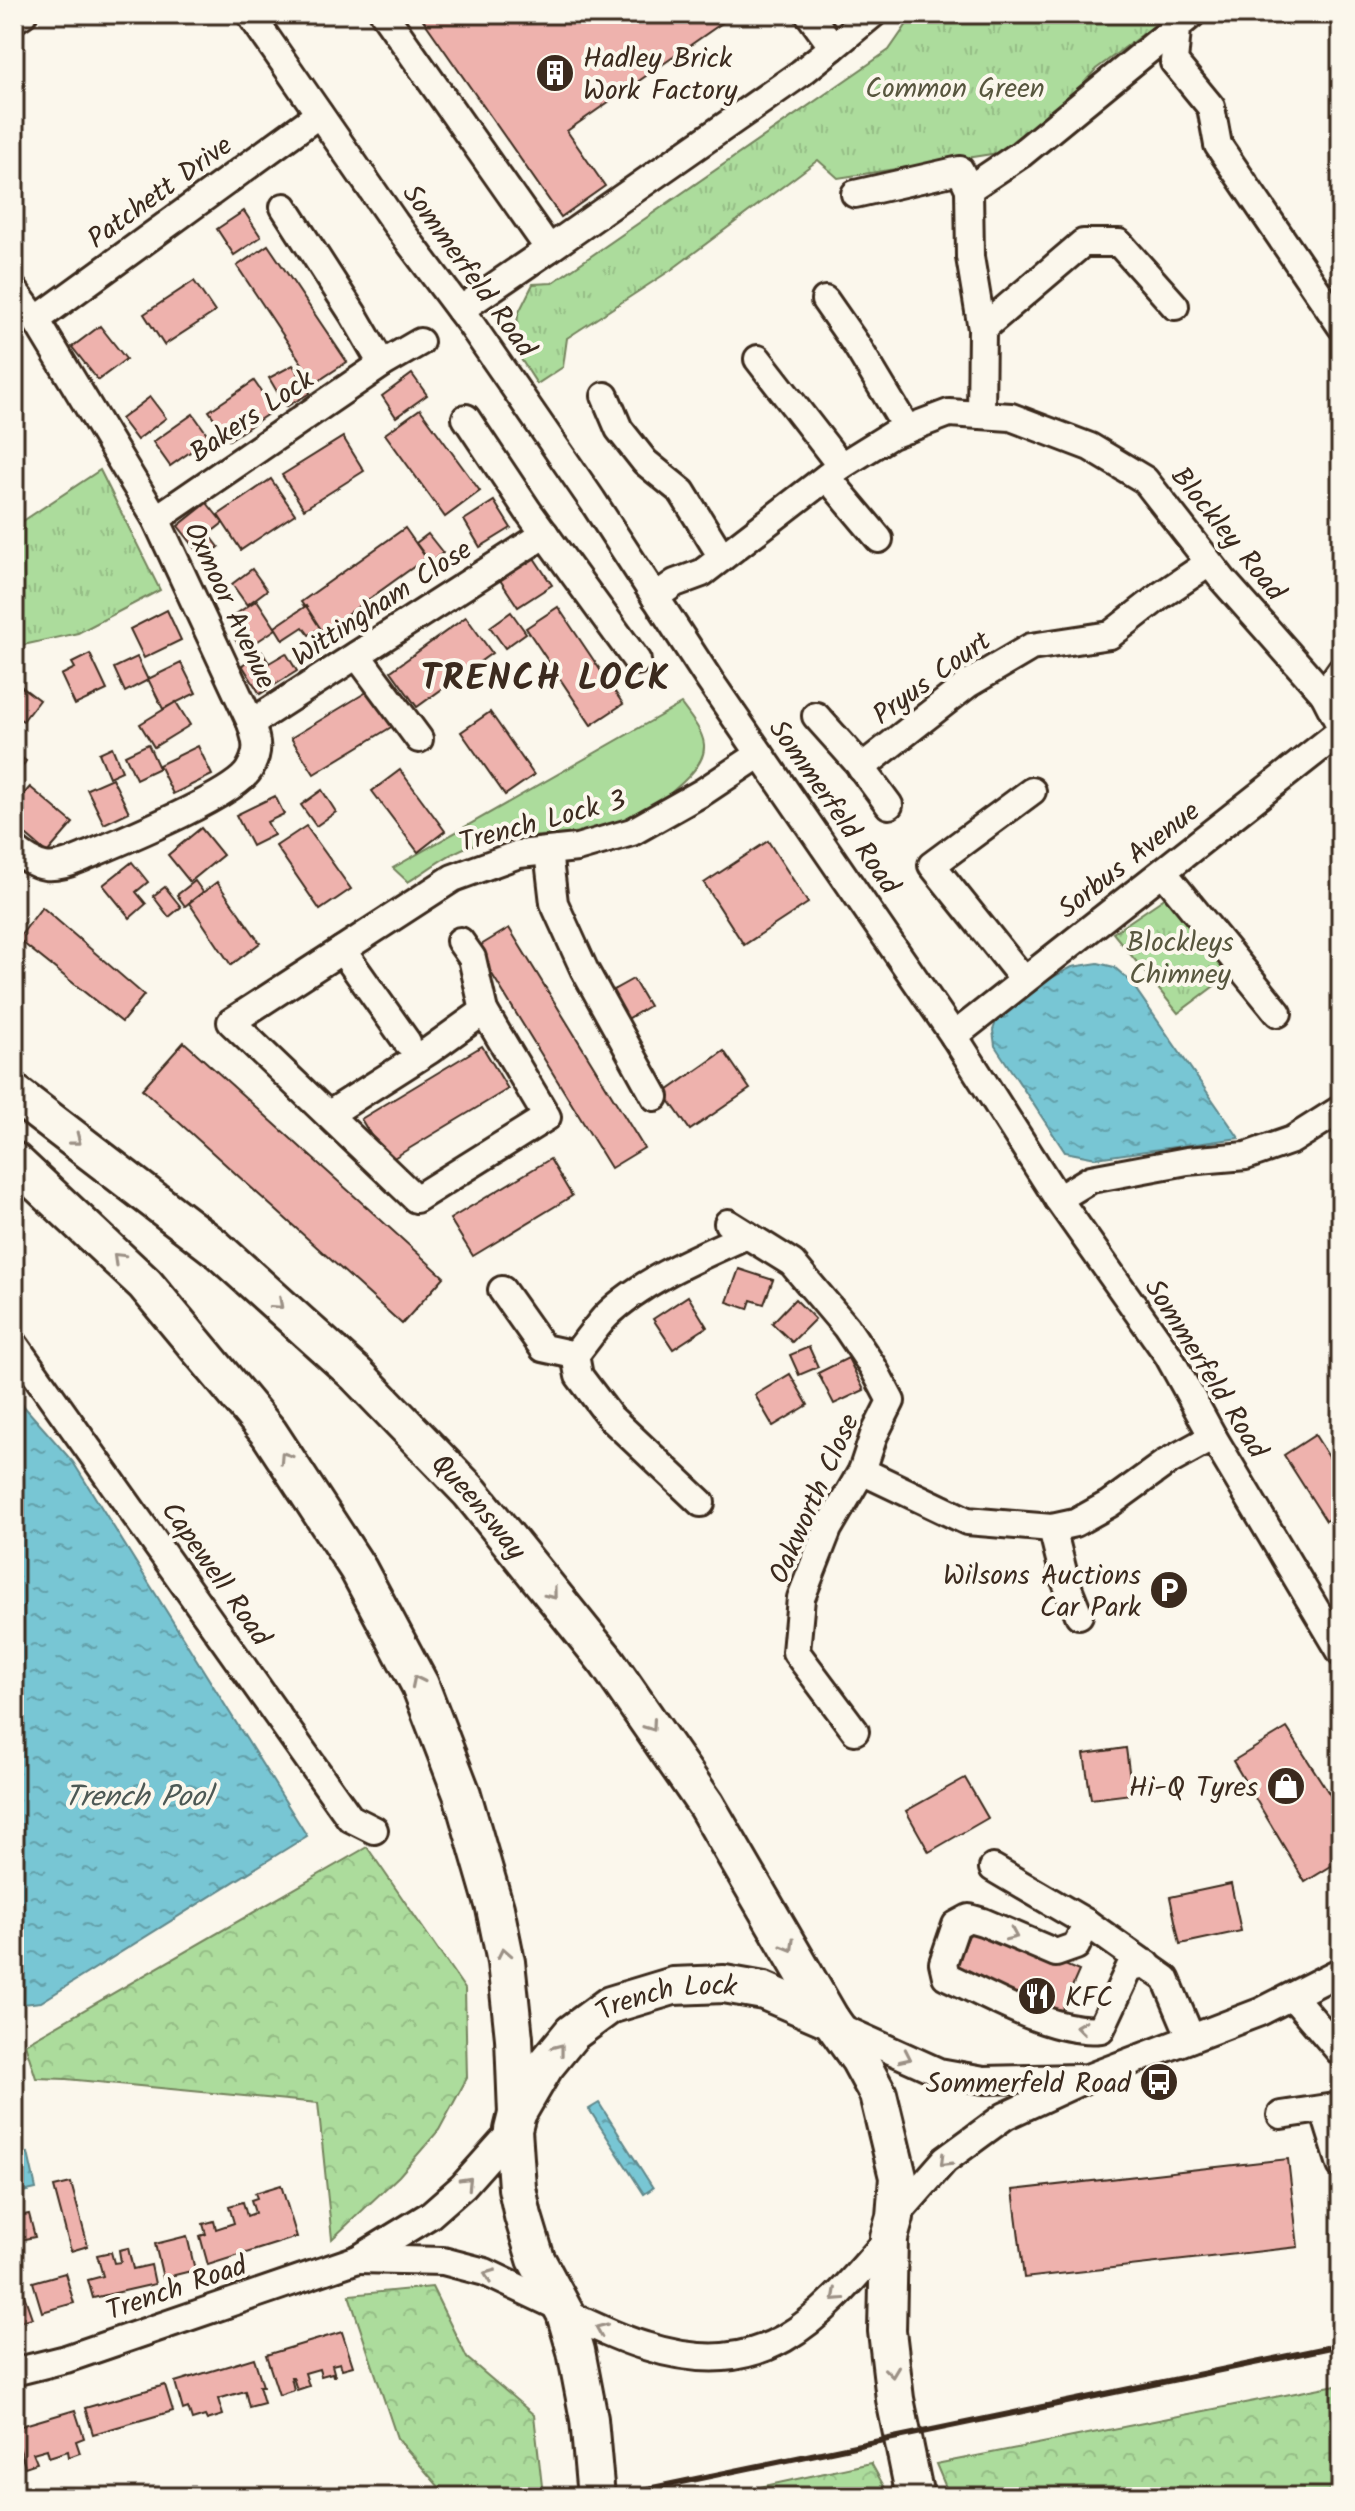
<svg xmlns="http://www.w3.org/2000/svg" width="1355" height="2511" font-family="Kalam,sans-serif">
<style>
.grass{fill:#acdc9c;stroke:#74835d;stroke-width:2}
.forest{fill:url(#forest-crowns);stroke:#74835d;stroke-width:2}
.park{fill:url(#park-tufts);stroke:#74835d;stroke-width:2}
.water{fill:url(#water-ripples);stroke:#60888b;stroke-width:2}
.building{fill:#eeb2ad;stroke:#3b2a1e;stroke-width:2}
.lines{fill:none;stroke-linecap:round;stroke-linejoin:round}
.minor-casing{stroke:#3b2a1e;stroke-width:32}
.highway-casing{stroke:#3b2a1e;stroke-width:42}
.minor{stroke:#fbf7ec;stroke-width:26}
.highway{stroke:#fbf7ec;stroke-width:36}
.rail{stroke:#3b2a1e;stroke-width:6}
.oneway{stroke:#9b9085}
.labels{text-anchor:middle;stroke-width:8;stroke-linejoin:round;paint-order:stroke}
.poi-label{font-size:28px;fill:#3b2a1e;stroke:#fbf7ec;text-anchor:end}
.park-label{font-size:28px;fill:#57563e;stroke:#fbf7ec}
.street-label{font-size:28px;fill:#3b2a1e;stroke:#fbf7ec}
.water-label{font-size:30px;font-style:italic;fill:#4d5955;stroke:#fbf7ec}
.district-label{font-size:36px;font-weight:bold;letter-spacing:2px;fill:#3b2a1e;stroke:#fbf7ec}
</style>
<defs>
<pattern id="forest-crowns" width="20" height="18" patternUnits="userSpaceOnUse" patternTransform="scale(2)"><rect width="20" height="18" fill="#acdc9c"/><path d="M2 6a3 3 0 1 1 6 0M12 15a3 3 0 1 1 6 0" fill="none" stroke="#95bd86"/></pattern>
<pattern id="park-tufts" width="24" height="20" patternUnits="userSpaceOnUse" patternTransform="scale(2)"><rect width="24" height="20" fill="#acdc9c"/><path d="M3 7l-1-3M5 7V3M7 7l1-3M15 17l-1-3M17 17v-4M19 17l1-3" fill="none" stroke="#95bd86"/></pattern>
<pattern id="water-ripples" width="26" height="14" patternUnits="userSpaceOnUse" patternTransform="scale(2)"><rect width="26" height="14" fill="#78c6d4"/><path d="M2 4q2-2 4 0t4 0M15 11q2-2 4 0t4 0" fill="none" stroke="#64a1ab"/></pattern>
</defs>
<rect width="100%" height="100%" fill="#fbf7ec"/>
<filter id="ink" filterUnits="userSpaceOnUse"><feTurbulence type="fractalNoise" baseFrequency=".0125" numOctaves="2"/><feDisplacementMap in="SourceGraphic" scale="16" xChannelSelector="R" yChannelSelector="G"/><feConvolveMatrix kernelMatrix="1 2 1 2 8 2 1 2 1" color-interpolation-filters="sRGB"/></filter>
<g filter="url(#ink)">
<!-- grass -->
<path class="grass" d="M681 704C705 736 717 750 683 782 655 809 621 828 581 833 545 837 507 835 472 845 450 852 428 870 408 882L393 868Z"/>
<!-- forest -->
<g class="forest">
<path d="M367 1847 465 1989 467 2078 439 2130 399 2176 332 2239 318 2103 66 2079 36 2078 25 2044Z"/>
<path d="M432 2287 467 2358 534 2415 543 2495 412 2497 439 2487 397 2438 349 2295Z"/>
<path d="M1341 2384V2497H950L936 2464Z"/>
<path d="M871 2463 890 2497H714Z"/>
</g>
<!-- park -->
<g class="park">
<path d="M914 14H1170L1096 69 1062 108 998 153 838 178 818 160 671 270 567 338 563 367 537 384 515 350 518 314 533 284 552 283 889 50Z"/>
<path d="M100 470 160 590 78 633 14 647V527Z"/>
<path d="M1172 893 1237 969 1178 1013 1113 933Z"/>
</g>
<!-- water -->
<g class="water">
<path d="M1098 963 1114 967 1130 981 1239 1138 1096 1158 1065 1152 995 1046 993 1030 997 1019 1038 985 1072 967Z"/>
<path d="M14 1395 73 1462 307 1836 41 2002 14 2005Z"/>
<path d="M599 2103 653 2188 644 2194 589 2109Z"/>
<path d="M28 2153 36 2189 18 2193 14 2156Z"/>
</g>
<!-- building -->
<g class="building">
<path d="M419 14H735L567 131 605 186 561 217Z"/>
<path d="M244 211 261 237 234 255 217 229Z"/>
<path d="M268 245 347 362 315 383 237 266Z"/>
<path d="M194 281 215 312 164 345 144 314Z"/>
<path d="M100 326 126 359 98 380 72 347Z"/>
<path d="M293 365 310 393 286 407 269 378Z"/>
<path d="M412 374 427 395 396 417 382 396Z"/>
<path d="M254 381 274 410 229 440 209 411Z"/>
<path d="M150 397 166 418 137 440 121 419Z"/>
<path d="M420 409 480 491 445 517 385 434Z"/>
<path d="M193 414 210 438 170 466 153 442Z"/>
<path d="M343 437 364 471 304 509 282 475Z"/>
<path d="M271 479 295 514 241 550 218 515Z"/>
<path d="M494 501 511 528 480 547 464 520Z"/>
<path d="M207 503 223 523 209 534 219 547 204 559 178 526Z"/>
<path d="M405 528 426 558 323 632 301 602Z"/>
<path d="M428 534 443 553 430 562 416 543Z"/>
<path d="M534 558 552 585 518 607 500 580Z"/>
<path d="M218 567 224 579 213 585 206 573Z"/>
<path d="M252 569 267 590 247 605 232 584Z"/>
<path d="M257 600 276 629 243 651 233 636 239 632 230 618Z"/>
<path d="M306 606 320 628 309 635 303 627 283 640 275 627Z"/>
<path d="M558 607 623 704 591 725 526 628Z"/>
<path d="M167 610 181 640 144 658 130 629Z"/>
<path d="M511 612 526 633 505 648 490 627Z"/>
<path d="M466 617 492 653 417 707 391 671Z"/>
<path d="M262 652 269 663 286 653 297 671 260 694 242 665Z"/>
<path d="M90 654 107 690 75 705 61 675 75 668 72 663Z"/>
<path d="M137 657 148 680 125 692 114 668Z"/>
<path d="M181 663 196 693 163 709 148 679Z"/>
<path d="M14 681 39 700 23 721 14 715Z"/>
<path d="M370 690 393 726 314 774 291 738Z"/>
<path d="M176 702 190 725 154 747 140 724Z"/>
<path d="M490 712 534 775 505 795 461 732Z"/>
<path d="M148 744 159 768 136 779 125 755Z"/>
<path d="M198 746 212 775 173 794 159 765Z"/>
<path d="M112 747 122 771 109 777 99 753Z"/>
<path d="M14 752 26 761 14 779Z"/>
<path d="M400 770 445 831 418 852 372 791Z"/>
<path d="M112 778 129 812 104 824 87 789Z"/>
<path d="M30 787 73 823 47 853 14 825V805Z"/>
<path d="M322 790 336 812 316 826 301 805Z"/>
<path d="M275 796 284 814 267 822 274 835 252 846 236 815Z"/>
<path d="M306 826 351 889 320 910 276 846Z"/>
<path d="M201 828 223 855 190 882 168 855Z"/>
<path d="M768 841 808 903 744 945 704 883Z"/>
<path d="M132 862 148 882 136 892 146 904 130 918 103 885Z"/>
<path d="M195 881 203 892 185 906 177 895Z"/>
<path d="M217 882 260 943 231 965 189 903Z"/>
<path d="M165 887 181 907 169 917 153 896Z"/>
<path d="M42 907 144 995 122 1022 18 939Z"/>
<path d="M509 928 644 1148 611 1168 476 948Z"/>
<path d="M633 979 649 1006 624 1021 608 993Z"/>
<path d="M184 1042 444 1277 402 1324 142 1089Z"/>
<path d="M482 1046 508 1089 387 1162 361 1119Z"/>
<path d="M724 1051 750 1089 690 1130 664 1093Z"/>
<path d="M550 1159 572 1196 473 1256 450 1219Z"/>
<path d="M739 1269 773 1280 764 1304 751 1300 748 1309 727 1302Z"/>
<path d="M688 1296 707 1327 673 1349 653 1319Z"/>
<path d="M795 1299 815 1319 792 1342 772 1323Z"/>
<path d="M809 1347 818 1367 799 1375 790 1355Z"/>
<path d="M848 1358 864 1390 834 1404 818 1373Z"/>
<path d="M790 1374 808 1405 773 1426 755 1395Z"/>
<path d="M1315 1435 1341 1476V1512L1326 1521 1284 1455Z"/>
<path d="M1287 1728 1341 1812V1860L1305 1882 1233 1761Z"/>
<path d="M1126 1748 1132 1794 1091 1799 1084 1754Z"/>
<path d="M965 1778 988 1818 929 1852 906 1811Z"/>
<path d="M1231 1884 1241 1931 1180 1944 1170 1897Z"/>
<path d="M981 1929 1079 1971 1058 2019 953 1974 969 1935Z"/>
<path d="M1288 2159 1298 2247 1024 2278 1013 2190Z"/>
<path d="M71 2183 88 2246 71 2251 54 2187Z"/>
<path d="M281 2185 297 2237 208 2265 200 2236 206 2234 203 2224 214 2221 216 2229 234 2223 229 2206 243 2202 247 2216 255 2213 251 2200 257 2198 255 2193Z"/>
<path d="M29 2214 35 2237 19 2240 14 2217Z"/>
<path d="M187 2236 195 2270 163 2278 155 2244Z"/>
<path d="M128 2248 133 2269 151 2265 155 2284 93 2298 88 2280 103 2276 97 2255 111 2252 114 2263 121 2262 119 2250Z"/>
<path d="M65 2273 74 2303 42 2312 33 2282Z"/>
<path d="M21 2286 32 2318 14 2323V2288Z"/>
<path d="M342 2332 353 2366 342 2369 340 2363 332 2365 335 2376H333L332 2373 321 2376 319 2369 305 2373 309 2386 297 2390 293 2377H291L294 2390 279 2395 266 2355Z"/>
<path d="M254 2358 263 2386H259L264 2403 249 2407 245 2391 218 2399 223 2415 207 2420 205 2416 192 2420 188 2408 183 2410 175 2382Z"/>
<path d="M165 2385 173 2411 93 2434 85 2408Z"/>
<path d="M75 2410 84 2438 76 2441 80 2453 69 2457 68 2451 49 2457 47 2449 33 2453 37 2463 25 2467 14 2428Z"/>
</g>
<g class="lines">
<!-- minor casing -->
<g class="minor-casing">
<g id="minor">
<path d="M250 14 395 223 472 326 592 500 710 681 954 1036 1058 1199 1168 1355 1213 1437 1341 1652"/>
<path d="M384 14 549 249 460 310"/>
<path d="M809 14 833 47 873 14"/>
<path d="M14 20 23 14"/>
<path d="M1177 29 1174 62 1211 107 1218 145 1341 326"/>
<path d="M969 189 1021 154 1192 14"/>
<path d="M855 194 960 170 969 189 970 257 982 329 981 415"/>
<path d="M284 207 353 314 382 364"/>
<path d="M549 249 801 73 833 47"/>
<path d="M14 290 36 320 156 519 251 723C257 742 260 751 249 770 234 796 112 845 79 859 51 871 38 869 14 849"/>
<path d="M825 300 857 346 907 429"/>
<path d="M36 320 319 114"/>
<path d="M982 329 1083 243H1119L1175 306"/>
<path d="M758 359 841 466"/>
<path d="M605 396 619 429 645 462 682 492 722 557"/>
<path d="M466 418 528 511 637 661"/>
<path d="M827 477 879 539"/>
<path d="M156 519 382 364 420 342"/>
<path d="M655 597 675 583 702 573 841 466 891 435 949 413 1011 417 1090 447 1145 480 1223 580 1324 694 1341 727"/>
<path d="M357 655 419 739"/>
<path d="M1324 694 1341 670"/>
<path d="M816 716 858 763 889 805"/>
<path d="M251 723 545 534"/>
<path d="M861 768 968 684 1031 647 1110 635 1160 596 1209 563"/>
<path d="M548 851 554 903 584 969 655 1097"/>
<path d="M1163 872 1278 1013"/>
<path d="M460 941 472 958 484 1011"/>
<path d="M342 950 407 1042"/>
<path d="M1024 980 932 865 1032 791"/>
<path d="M954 1036 1341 731"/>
<path d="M328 1115 430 1050 484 1011 547 1117 416 1199 231 1022 453 878 519 854 577 848 632 832 703 792 760 754"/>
<path d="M1058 1199 1091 1179 1187 1161 1246 1156 1292 1140 1341 1109"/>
<path d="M728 1223 792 1263 846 1327 873 1367 891 1401 874 1435 862 1471 828 1529 801 1598 796 1652 855 1731"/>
<path d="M502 1290 543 1348 575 1355"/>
<path d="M14 1344 350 1818 374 1830"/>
<path d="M862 1471 967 1521 1052 1528 1075 1523 1109 1504 1164 1464 1213 1437"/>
<path d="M701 1503 610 1417 579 1376 575 1355C585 1343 595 1328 606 1316 642 1280 701 1256 747 1235"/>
<path d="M1052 1528 1065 1580 1079 1615"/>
<path d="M993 1868 1087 1923 1166 1979 1191 2038"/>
<path d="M1087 1923 1076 1946 1056 1953 983 1922 969 1918 956 1925 943 1963 946 1976C990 1996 1053 2034 1101 2029L1130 1967 1147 1964"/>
<path d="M1293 1997 1341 2053"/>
<path d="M837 2026 939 2072 984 2080 1079 2078"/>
<path d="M1324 2110 1341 2165"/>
<path d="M1281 2115 1341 2106"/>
<path d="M895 2217 945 2160 1005 2116 1090 2077 1260 2012 1341 1971"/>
<path d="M358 2259 443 2261 485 2272 559 2307"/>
<path d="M565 2313C591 2324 617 2338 645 2346 765 2384 817 2322 889 2238"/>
<path d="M14 2372 66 2359 358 2259 430 2215 463 2186 513 2130"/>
</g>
</g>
<!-- highway casing -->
<g class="highway-casing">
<g id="highway">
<path id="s1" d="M14 1093 216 1248 357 1375 470 1492 607 1662 706 1805 831 2020"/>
<path d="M14 1161 145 1284 269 1433 358 1569 420 1685 462 1794 495 1908 506 1962 514 2038 517 2114"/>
<path id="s2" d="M596 2497 589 2419 576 2351 565 2313 536 2259 523 2216 517 2188 513 2130 517 2114 545 2066 572 2033 610 2005 673 1986 724 1984 764 1991 831 2020 859 2059 878 2094 898 2177 895 2217 889 2238 887 2331 895 2399 915 2497"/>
</g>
</g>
<!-- minor -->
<use href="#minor" class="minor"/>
<!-- highway -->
<use href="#highway" class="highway"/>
<!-- rail -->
<path class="rail" d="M609 2497 1341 2345"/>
</g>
<!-- one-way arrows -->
<defs><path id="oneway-chevron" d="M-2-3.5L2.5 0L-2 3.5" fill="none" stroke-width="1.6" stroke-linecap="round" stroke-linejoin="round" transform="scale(2)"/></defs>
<g class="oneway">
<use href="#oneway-chevron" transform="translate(76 1140) rotate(38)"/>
<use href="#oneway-chevron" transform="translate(118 1258) rotate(-136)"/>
<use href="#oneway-chevron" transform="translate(278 1304) rotate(42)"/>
<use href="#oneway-chevron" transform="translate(285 1457) rotate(-123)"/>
<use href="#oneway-chevron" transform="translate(552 1594) rotate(51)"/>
<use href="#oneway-chevron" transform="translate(417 1681) rotate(-116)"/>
<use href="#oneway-chevron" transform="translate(651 1726) rotate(55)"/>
<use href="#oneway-chevron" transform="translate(1012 1935) rotate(24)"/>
<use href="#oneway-chevron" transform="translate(789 1946) rotate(60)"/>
<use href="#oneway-chevron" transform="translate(504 1953) rotate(-101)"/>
<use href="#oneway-chevron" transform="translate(1081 2027) rotate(-173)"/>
<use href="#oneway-chevron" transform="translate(559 2049) rotate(-52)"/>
<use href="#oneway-chevron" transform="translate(906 2057) rotate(25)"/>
<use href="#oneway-chevron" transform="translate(945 2161) rotate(135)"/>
<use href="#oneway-chevron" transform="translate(467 2182) rotate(-46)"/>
<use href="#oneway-chevron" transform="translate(489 2275) rotate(-158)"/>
<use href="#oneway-chevron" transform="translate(837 2296) rotate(138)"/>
<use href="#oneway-chevron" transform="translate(601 2329) rotate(-157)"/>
<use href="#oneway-chevron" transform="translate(892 2372) rotate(83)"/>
</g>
</g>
<!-- icons -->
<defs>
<g id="building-disc" transform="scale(2)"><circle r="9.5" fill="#3b2a1e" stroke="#fbf7ec"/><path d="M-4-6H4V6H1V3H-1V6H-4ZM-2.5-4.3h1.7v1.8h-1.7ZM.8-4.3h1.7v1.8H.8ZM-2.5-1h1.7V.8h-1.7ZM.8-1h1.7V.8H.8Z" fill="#fff"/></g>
<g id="parking-disc" transform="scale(2)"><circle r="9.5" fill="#3b2a1e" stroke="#fbf7ec"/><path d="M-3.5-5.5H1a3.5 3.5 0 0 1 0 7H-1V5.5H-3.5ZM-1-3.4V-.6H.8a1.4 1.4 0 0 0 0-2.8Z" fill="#fff"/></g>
<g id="shop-disc" transform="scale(2)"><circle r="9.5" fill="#3b2a1e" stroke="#fbf7ec"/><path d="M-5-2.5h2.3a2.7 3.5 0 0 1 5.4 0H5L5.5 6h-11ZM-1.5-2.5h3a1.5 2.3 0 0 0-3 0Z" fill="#fff"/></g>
<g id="restaurant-disc" transform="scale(2)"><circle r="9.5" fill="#3b2a1e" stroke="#fbf7ec"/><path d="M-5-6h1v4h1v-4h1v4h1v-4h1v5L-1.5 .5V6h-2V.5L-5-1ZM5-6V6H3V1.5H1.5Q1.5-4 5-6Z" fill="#fff"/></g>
<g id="bus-disc" transform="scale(2)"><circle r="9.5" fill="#3b2a1e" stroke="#fbf7ec"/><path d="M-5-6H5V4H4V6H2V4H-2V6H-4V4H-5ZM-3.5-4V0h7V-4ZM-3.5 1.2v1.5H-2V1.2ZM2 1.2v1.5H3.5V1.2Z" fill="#fff"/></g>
</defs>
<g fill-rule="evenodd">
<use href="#building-disc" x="555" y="73"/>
<use href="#parking-disc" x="1169" y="1590"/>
<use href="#shop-disc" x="1286" y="1786"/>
<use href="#restaurant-disc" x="1037" y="1996"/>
<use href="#bus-disc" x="1159" y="2082"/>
</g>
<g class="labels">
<!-- poi labels -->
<g class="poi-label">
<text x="583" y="67" text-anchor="start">Hadley Brick<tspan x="583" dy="32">Work Factory</tspan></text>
<text x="1141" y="1584">Wilsons Auctions<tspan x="1141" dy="32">Car Park</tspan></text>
<text x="1258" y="1796">Hi-Q Tyres</text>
<text x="1065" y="2006" text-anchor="start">KFC</text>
<text x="1131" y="2092">Sommerfeld Road</text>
</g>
<!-- park labels -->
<g class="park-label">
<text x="955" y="97">Common Green</text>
<text x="1180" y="951">Blockleys<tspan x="1180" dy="32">Chimney</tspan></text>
</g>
<!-- street labels -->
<g class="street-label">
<text transform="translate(159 191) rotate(-36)" y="10">Patchett Drive</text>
<text transform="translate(470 270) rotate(54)" y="10">Sommerfeld Road</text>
<text transform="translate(251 415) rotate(-34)" y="10">Bakers Lock</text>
<text transform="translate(1229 533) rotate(51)" y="10">Blockley Road</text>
<text transform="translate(381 602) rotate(-33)" y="10">Wittingham Close</text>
<text transform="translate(231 605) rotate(65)" y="10">Oxmoor Avenue</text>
<text transform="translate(931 677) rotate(-36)" y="10">Pryus Court</text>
<text transform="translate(835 806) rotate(55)" y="10">Sommerfeld Road</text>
<text transform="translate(542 820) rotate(-15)" y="10">Trench Lock 3</text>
<text transform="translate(1128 859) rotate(-38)" y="10">Sorbus Avenue</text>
<text transform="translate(1207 1368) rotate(58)" y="10">Sommerfeld Road</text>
<text transform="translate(813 1498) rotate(-66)" y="10">Oakworth Close</text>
<text dy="10" stroke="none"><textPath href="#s1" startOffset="624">Queensway</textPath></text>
<text transform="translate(217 1573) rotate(55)" y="10">Capewell Road</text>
<text dy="10" stroke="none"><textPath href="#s2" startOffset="600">Trench Lock</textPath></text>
<text transform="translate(176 2287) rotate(-19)" y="10">Trench Road</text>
</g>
<!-- water labels -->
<g class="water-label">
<text x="138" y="1806">Trench Pool</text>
</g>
<!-- district labels -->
<g class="district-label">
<text x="546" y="689">TRENCH LOCK</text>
</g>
</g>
<!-- margin -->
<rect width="1355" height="2511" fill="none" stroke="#fbf7ec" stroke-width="48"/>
<rect x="24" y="24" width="1307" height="2463" fill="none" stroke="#3b2a1e" stroke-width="3" filter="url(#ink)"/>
</svg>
